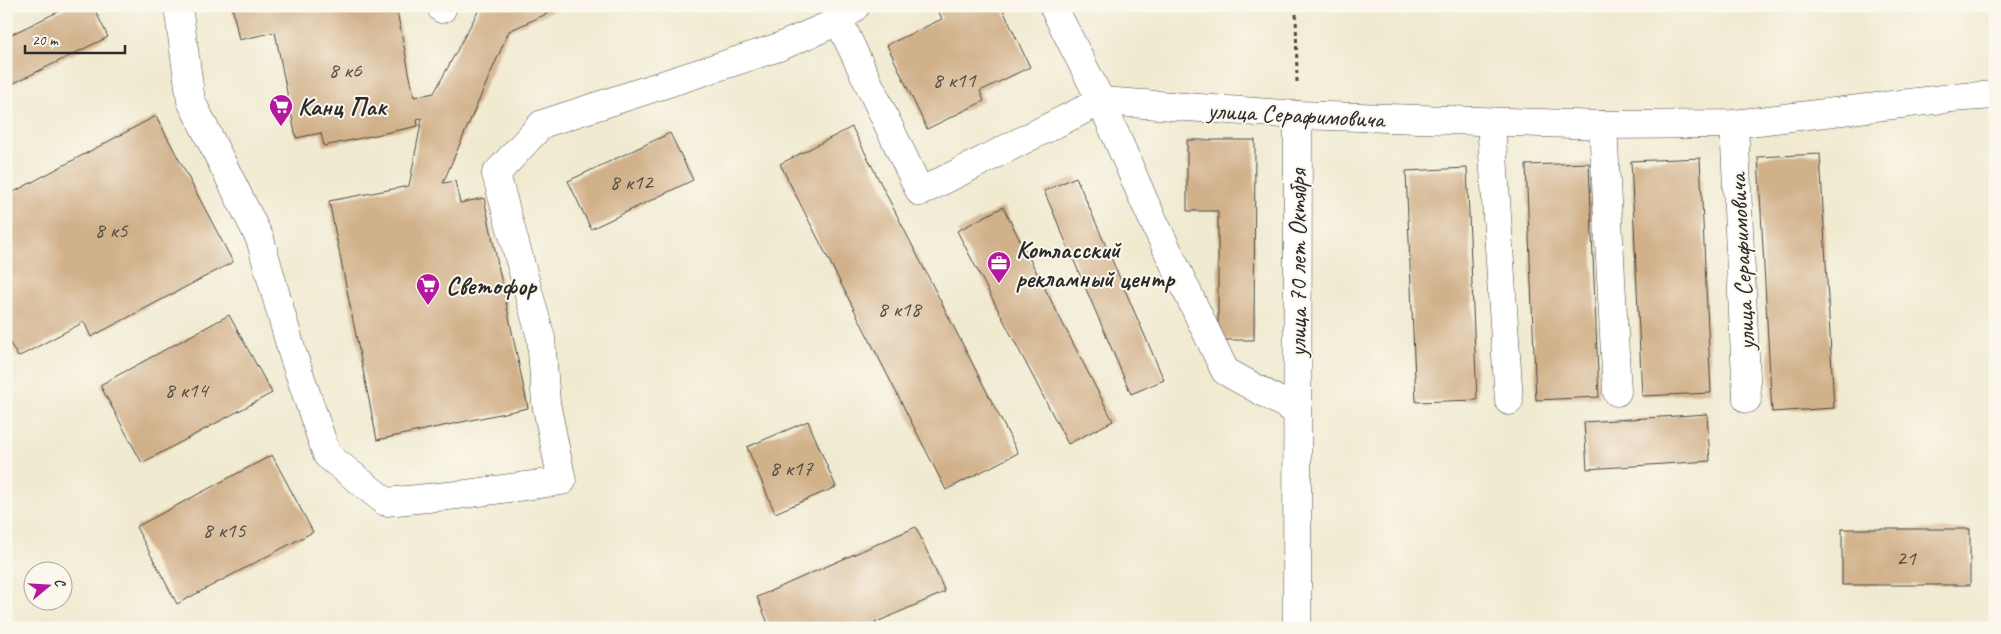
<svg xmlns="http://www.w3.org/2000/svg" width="2001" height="634" font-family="Caveat,sans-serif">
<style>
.building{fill:#d1b18a}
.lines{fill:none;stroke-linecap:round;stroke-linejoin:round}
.minor-casing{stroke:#494844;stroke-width:29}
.path{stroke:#494844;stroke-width:3;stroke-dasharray:4 4;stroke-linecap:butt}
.minor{stroke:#fff;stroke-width:28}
.labels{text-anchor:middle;stroke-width:4;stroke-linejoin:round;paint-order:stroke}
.number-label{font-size:22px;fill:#544c43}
.poi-label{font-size:25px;font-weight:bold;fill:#2b2b2b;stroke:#fbf7ec;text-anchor:start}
.street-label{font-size:25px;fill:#2b2b2b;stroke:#fbf7ec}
</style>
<rect width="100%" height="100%" fill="#fbf7ec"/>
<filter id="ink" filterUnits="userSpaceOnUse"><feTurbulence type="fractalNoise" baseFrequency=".02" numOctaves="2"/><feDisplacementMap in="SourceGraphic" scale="10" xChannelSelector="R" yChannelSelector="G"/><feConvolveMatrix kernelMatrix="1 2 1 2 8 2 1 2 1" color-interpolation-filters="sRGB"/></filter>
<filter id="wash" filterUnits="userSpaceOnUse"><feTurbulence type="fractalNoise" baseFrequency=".0096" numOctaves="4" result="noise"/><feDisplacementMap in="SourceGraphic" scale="20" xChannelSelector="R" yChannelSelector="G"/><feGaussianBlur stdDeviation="1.12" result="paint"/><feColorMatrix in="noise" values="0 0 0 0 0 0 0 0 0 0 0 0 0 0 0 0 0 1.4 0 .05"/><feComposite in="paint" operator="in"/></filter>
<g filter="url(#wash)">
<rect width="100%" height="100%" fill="#f0ead0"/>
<g id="blocks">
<!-- building -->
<g class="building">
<path d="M70 6H93L108 37 6 87V37Z"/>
<path d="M232 6H396L414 97 434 93 481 6H564L509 31 443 183 455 181 460 203 484 198 528 408 377 440 329 201 409 186 422 118 417 119 418 126 324 146 321 133 296 138 275 32 239 40Z"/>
<path d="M936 6H1001L1030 67 980 91 984 101 927 129 887 45 942 19Z"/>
<path d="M156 116 233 262 91 337 84 322 18 357 6 336V196Z"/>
<path d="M852 127 1018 453 946 490 780 164Z"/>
<path d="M670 133 693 180 591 229 568 181Z"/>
<path d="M1187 140H1255L1254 340H1218V211H1187Z"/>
<path d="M1820 154 1834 408 1772 412 1758 157Z"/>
<path d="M1700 158 1711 393 1642 396 1631 161Z"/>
<path d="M1589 163 1599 397 1536 400 1526 165Z"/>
<path d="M1467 168 1477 400 1416 402 1406 171Z"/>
<path d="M1076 177 1164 380 1131 394 1044 191Z"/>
<path d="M1003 207 1113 421 1068 444 957 231Z"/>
<path d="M229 315 272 393 142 463 100 385Z"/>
<path d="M1707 414 1710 461 1587 469 1584 422Z"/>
<path d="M808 421 836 487 775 513 747 447Z"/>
<path d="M272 455 313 532 177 604 136 527Z"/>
<path d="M916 527 945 592 863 628H770L757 597Z"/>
<rect x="1842" y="529" width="128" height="56"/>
</g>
</g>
</g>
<g filter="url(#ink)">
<use href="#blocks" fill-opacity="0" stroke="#494844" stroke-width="1"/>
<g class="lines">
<!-- minor casing -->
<g class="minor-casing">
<g id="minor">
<path d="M178 6 191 101 260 239 292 352 327 455 386 502 458 495 562 481 546 403 541 338 496 174 542 124 779 47 839 21 856 6"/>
<path d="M441 6 442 9"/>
<path d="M1053 6 1101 101 1145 203 1225 371 1297 411"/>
<path d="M839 21 920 192 1101 101 1298 115 1603 125 1734 124 1951 98 1995 95"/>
<path d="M1491 123 1509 401"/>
<path d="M1734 124 1747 399"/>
<path d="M1603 125 1617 392"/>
<path d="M1297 628 1298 115"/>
</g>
</g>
<!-- path -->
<path class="path" d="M1296 6 1297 83"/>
<!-- minor -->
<use href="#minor" class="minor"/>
</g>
</g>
<!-- icons -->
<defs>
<g id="supermarket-pin" transform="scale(1.25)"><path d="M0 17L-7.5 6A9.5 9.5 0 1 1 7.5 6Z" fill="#b5179e" stroke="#fbf7ec"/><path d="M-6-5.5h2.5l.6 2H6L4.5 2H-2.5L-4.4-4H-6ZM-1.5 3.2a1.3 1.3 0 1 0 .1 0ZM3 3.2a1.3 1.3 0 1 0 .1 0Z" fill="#fff"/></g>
<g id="office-pin" transform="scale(1.25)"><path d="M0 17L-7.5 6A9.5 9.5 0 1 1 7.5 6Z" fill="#b5179e" stroke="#fbf7ec"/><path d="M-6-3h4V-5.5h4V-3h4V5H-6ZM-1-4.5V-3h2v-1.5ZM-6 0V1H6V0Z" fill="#fff"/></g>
</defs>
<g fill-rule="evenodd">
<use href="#supermarket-pin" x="281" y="106"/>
<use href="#office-pin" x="999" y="263"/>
<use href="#supermarket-pin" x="428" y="285"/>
</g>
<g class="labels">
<!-- number labels -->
<g class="number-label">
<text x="345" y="77">8 к6</text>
<text x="954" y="87">8 к11</text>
<text x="631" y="189">8 к12</text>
<text x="111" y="237">8 к5</text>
<text x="899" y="316">8 к18</text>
<text x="186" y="397">8 к14</text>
<text x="791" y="475">8 к17</text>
<text x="224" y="537">8 к15</text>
<text x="1906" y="565">21</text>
</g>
<!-- poi labels -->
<g class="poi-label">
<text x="298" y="115">Канц Пак</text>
<text x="1016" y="258">Котласский<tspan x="1016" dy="29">рекламный центр</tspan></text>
<text x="446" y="294">Светофор</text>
</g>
<!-- street labels -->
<g class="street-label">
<text transform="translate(1296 114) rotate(3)" y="9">улица Серафимовича</text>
<text transform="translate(1741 262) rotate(-93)" y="9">улица Серафимовича</text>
<text transform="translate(1297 263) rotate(-90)" y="9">улица 70 лет Октября</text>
</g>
</g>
<!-- margin -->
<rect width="2001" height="634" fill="none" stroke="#fbf7ec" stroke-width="25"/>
<!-- north arrow -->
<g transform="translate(48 586) rotate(72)"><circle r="24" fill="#fbf7ec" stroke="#a8a59f"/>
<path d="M0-4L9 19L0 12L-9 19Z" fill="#b5179e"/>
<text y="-8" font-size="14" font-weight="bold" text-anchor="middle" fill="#2b2b2b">С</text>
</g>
<!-- scale -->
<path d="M25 45v8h100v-8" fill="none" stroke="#2b2b2b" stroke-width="2.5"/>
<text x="32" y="45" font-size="15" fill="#2b2b2b" stroke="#fbf7ec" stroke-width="4" paint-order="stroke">20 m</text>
</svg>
